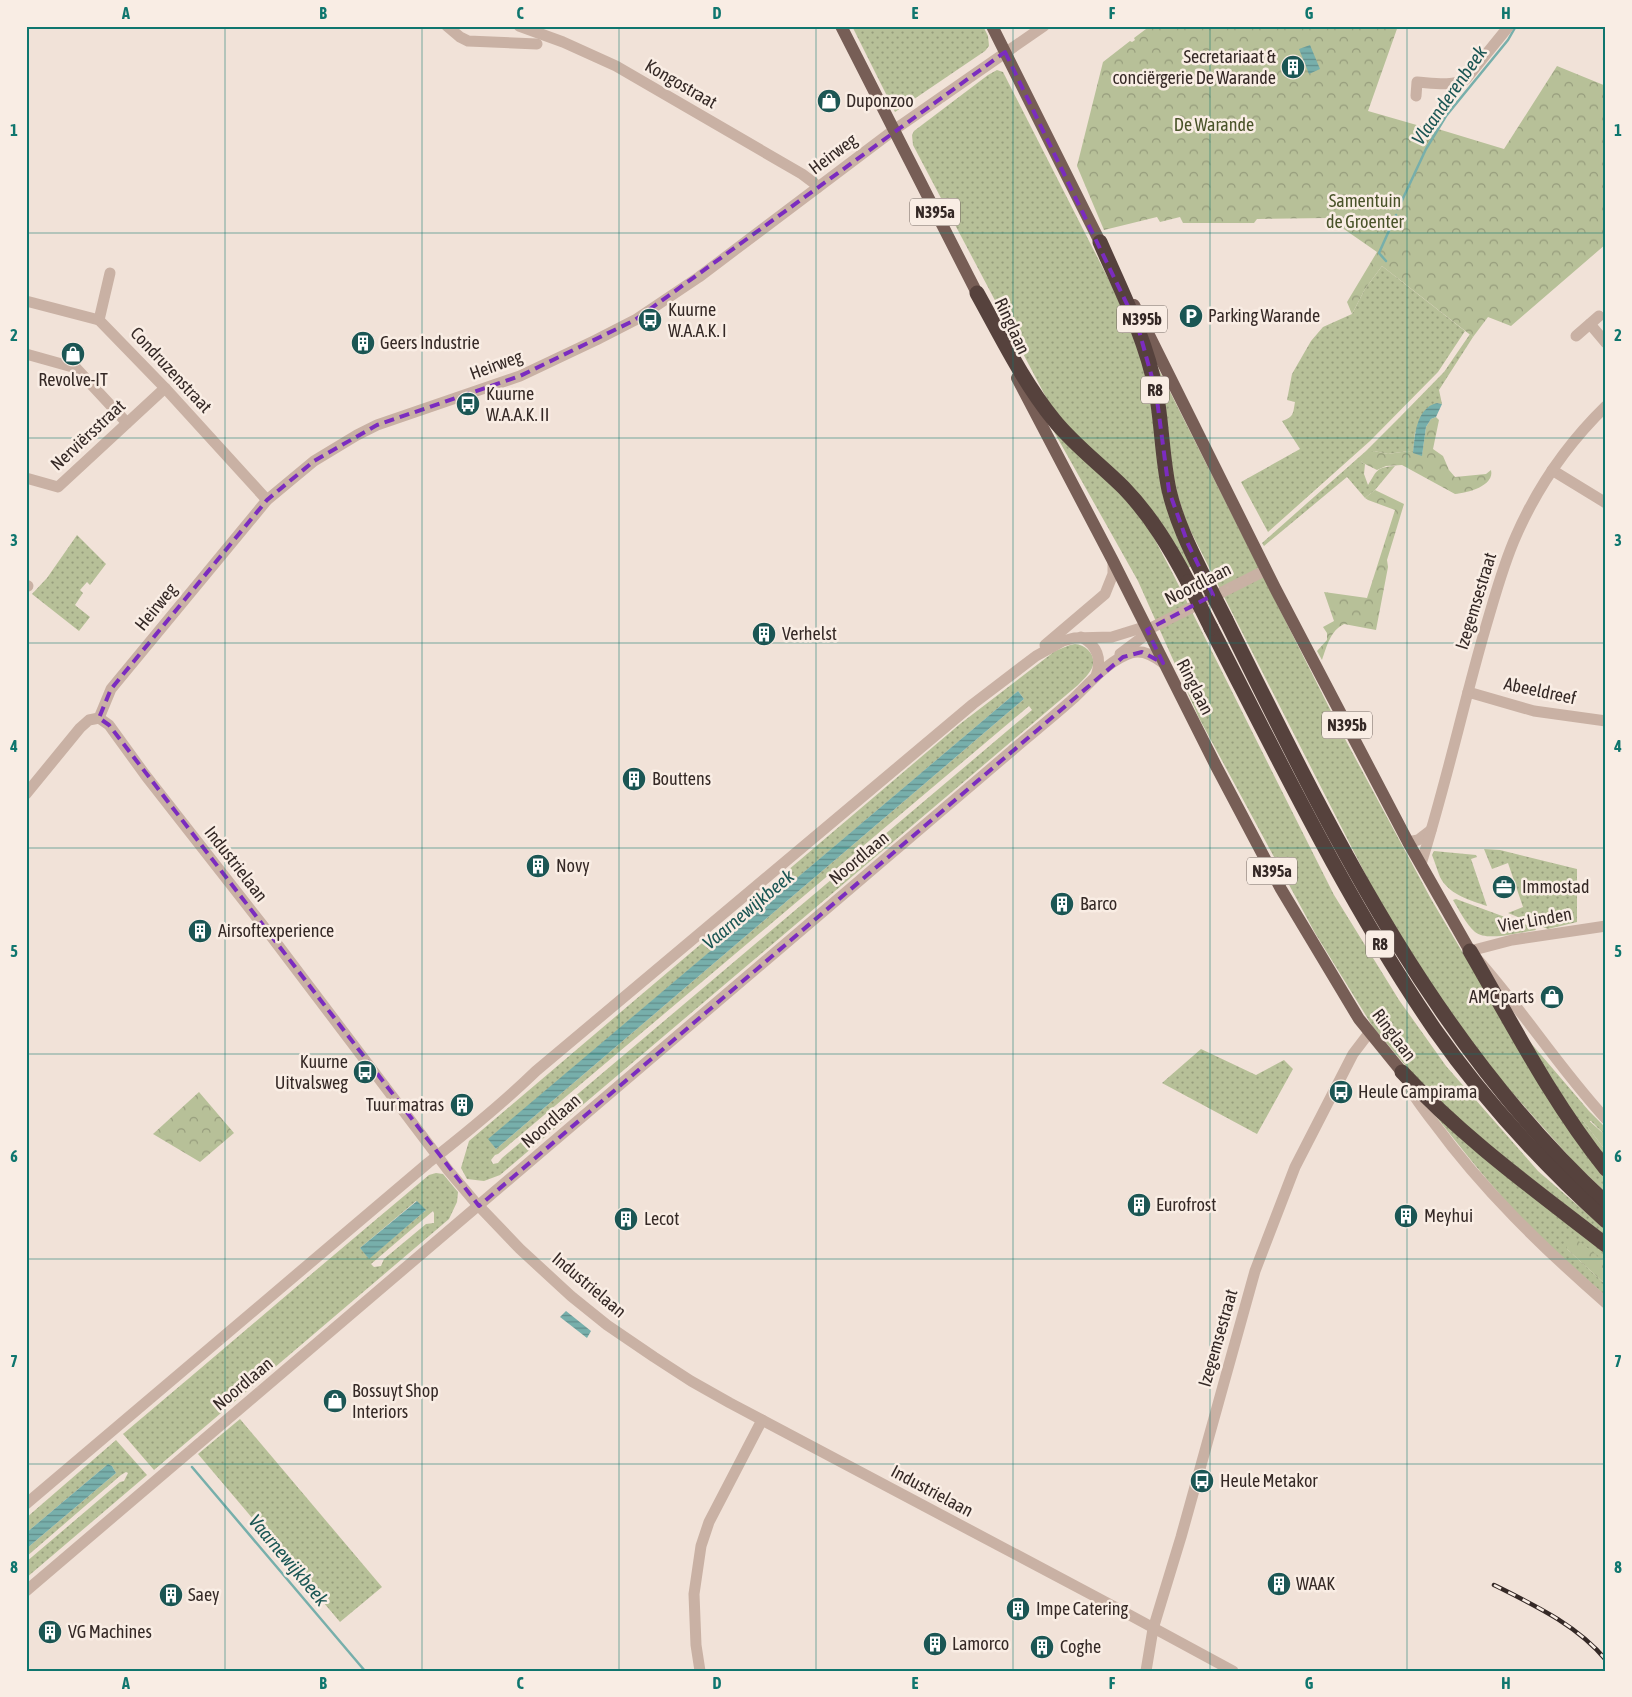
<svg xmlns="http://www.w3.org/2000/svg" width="1632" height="1697" font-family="'Asap Condensed',sans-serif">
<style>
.grass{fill:url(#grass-dots);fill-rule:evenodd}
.forest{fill:url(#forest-crowns)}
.water{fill:url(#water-rules)}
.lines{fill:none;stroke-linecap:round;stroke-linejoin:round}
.stream{stroke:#77afab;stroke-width:2.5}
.minor{stroke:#c9b1a4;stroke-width:11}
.major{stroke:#775e56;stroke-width:12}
.highway{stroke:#56423d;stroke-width:15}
.rail-casing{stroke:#352926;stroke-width:4.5}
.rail{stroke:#f9ede4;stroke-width:2.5;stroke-dasharray:8;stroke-linecap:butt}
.highway-bridge{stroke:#56423d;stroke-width:15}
.marked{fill:none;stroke:#7b2cbf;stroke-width:4;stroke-dasharray:10 6;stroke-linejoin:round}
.grid{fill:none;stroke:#0f766e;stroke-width:1;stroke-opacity:0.55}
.labels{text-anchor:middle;stroke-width:5;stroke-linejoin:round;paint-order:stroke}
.shield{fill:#f9ede4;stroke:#70645f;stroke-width:1}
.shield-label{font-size:16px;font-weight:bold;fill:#352926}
.poi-label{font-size:18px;fill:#352926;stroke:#f9ede4;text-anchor:start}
.street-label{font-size:18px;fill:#352926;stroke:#f9ede4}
.park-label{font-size:18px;fill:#495329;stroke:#f9ede4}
.water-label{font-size:19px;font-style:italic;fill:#1b5654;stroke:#f9ede4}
.neatline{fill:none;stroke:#0f766e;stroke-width:2}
.grid-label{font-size:16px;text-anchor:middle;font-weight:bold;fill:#0f766e}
</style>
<defs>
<pattern id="grass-dots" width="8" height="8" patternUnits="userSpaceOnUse" patternTransform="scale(1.25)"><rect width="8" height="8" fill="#b7c098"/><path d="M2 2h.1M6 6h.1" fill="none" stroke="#969c7c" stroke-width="1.8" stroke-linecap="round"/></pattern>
<pattern id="forest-crowns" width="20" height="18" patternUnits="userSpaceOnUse" patternTransform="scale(1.25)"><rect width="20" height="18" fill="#b7c098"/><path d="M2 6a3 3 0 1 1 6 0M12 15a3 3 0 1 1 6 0" fill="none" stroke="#969c7c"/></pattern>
<pattern id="water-rules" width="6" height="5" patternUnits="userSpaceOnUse" patternTransform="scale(1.25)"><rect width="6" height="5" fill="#77afab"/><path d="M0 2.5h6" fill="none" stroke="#628e8b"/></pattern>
</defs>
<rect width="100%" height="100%" fill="#f1e2d8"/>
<!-- grass -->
<g class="grass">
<path d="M852 26H983L988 36 989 46 985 51 895 112Z"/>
<path d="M997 70 1003 72 1112 286 1138 344 1192 566 1188 568 1068 427 1048 401 913 145 912 135 914 131 988 75Z"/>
<path d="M1382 266 1465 331 1438 372 1370 441 1268 532 1241 482 1300 449 1282 421C1294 417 1293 413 1295 402L1287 400 1292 374 1311 341 1323 327 1352 314 1365 289Z"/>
<path d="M1470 334 1473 337 1439 390 1442 404 1437 403 1415 433 1413 453 1408 451 1388 454 1374 451 1361 462 1365 464 1364 474 1368 485C1377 471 1376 467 1395 466L1375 490 1365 498 1347 477 1264 546 1262 543 1366 451 1400 417 1444 372Z"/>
<path d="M1158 368 1345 739 1431 899 1512 1036 1589 1156 1606 1177V1193L1573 1161 1499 1078 1463 1033 1381 905 1186 522 1174 483Z"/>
<path d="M1044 414 1143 517 1174 576 1334 895 1399 1000 1446 1066 1538 1171 1606 1230V1237L1461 1123 1415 1077 1373 1027 1315 933 1199 718 1138 581Z"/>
<path d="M77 535 106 564 90 585 87 582 80 590 83 593 75 605 90 617 79 631 32 594 47 578Z"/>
<path d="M1075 644C1087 645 1097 656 1092 668 1089 674 1083 680 1078 685L500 1175 484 1181 467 1179 461 1168 469 1141 960 724 1055 651 1070 645ZM1018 691 1024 699 496 1149 489 1139ZM1029 706 1032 710 502 1158 498 1163 493 1164 491 1160 495 1155 498 1154Z"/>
<path d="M1484 849 1500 850 1577 869V922L1548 929 1508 913 1523 907 1508 863 1492 869Z"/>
<path d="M1434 851 1476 855 1477 857 1471 859 1487 906C1470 900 1449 895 1440 877 1437 870 1435 862 1432 855Z"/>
<path d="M1456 899 1535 928 1536 930C1521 932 1487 942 1475 932 1466 924 1459 910 1453 900Z"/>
<path d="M1524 1035 1589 1111 1606 1128V1136L1591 1121H1583L1606 1151V1160L1579 1122Z"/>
<path d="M1201 1049 1256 1075 1284 1060 1293 1069 1257 1134 1162 1083Z"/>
<path d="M1430 1109 1606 1250V1262L1601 1259 1567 1249 1606 1285V1296C1580 1274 1556 1252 1532 1229 1495 1192 1463 1150 1430 1109Z"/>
<path d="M436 1173 443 1174 458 1192 457 1202 449 1219 154 1470 123 1434C225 1348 326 1261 429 1175ZM416 1201 425 1211 369 1258 360 1248ZM433 1211 434 1213V1223L426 1224 384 1259 381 1266 374 1267 371 1264Z"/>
<path d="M240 1419 382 1587 340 1622 198 1454Z"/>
<path d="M116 1440 147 1475 26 1578V1562L120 1482 124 1481 128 1473 126 1472 121 1475 26 1557V1549L116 1473 112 1466 108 1464 26 1533V1518Z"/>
</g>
<!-- forest -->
<g class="forest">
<path d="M1150 26H1398L1368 111 1434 130 1438 129 1504 149 1557 66 1606 86V244L1511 326 1488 317 1473 337 1382 266 1365 289 1352 314 1347 302 1377 252 1328 218 1257 219 1254 223H1183L1180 217 1160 222 1157 217 1104 230 1077 166 1103 62 1130 41 1132 42 1135 40 1134 38Z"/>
<path d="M1436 417 1439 420 1433 449 1443 456 1449 470 1455 477 1486 474 1491 470C1495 486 1467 493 1455 494L1402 465 1386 466 1377 470 1361 462 1368 453 1374 451 1388 454 1408 451 1422 455 1426 427 1431 419Z"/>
<path d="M1375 490 1404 504 1387 560 1388 567 1376 630 1344 624C1330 631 1327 646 1322 660L1317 651 1327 640V633L1323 627 1334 621 1324 592 1367 598 1395 510 1368 500 1365 498Z"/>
<path d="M199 1092 234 1133 200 1162 153 1134Z"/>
<path d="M1585 1117 1606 1136V1151L1586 1125 1583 1121Z"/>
<path d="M1576 1239 1606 1262V1285L1567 1249V1244L1571 1240Z"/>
</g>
<!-- water -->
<g class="water">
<path d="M1310 45 1320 69 1309 74 1299 49Z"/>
<path d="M1437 403 1442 404 1436 417 1431 419 1426 427 1422 456 1413 453C1415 435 1416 408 1437 403Z"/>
<path d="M1018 691 1024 699 496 1149 488 1139Z"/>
<path d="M417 1201 426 1210 369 1259 360 1248Z"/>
<path d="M566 1311 591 1331 587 1338 560 1317Z"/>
<path d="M108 1464 112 1466 116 1473 26 1549V1533Z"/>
</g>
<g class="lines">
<!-- stream -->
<g class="stream">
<path d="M1398 209 1426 149 1446 116 1508 40 1516 26"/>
<path d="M1386 261 1379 253 1396 215"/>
<path d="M192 1467 365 1671"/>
</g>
<!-- minor -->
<g class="minor">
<path d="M447 26 460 37 468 41 537 44"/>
<path d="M519 26 563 42 616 66 802 174 814 183 817 188"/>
<path d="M1416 96 1417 82C1432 83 1453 87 1466 79L1509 26"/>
<path d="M26 301 99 320 165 388 267 500"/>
<path d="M99 320 110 273"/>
<path d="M1590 324 1606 343"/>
<path d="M1576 336 1599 316"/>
<path d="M26 354 76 368 127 423"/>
<path d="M1552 470 1606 503"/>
<path d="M26 478 58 487 165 388"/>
<path d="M26 585 28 586"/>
<path d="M1081 637C1098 646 1102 659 1096 676"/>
<path d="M1045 645 1105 594 1113 574V561"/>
<path d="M1120 654 1144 636 1147 630 1266 570"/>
<path d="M1468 692 1534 711 1606 721"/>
<path d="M99 718 109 725 146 776 268 932 448 1170 475 1202 520 1249 571 1296 607 1325 654 1357 691 1381 730 1403 1113 1606 1233 1671"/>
<path d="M99 718 111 689 267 500 314 461 357 435 377 425 520 376 596 340 635 320 699 277 894 130 1044 26"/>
<path d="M26 794 80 728 89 720 99 718"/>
<path d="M1408 842 1418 840 1431 830"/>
<path d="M1421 864C1446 785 1463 705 1486 626 1495 596 1503 565 1516 536 1537 488 1568 443 1606 406"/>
<path d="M1606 926 1512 940 1470 951C1519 1004 1557 1066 1606 1119"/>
<path d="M1408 1085C1414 1098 1425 1111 1434 1123 1483 1190 1543 1248 1606 1303"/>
<path d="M26 1504 428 1163C465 1134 502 1104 536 1071L973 704 1036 656 1063 641 1074 638 1112 637 1141 628 1147 630"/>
<path d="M26 1591 1015 748C1035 731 1055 715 1074 698 1091 682 1109 660 1131 653 1143 649 1154 656 1163 663"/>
<path d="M700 1671 696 1645 694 1594 701 1546 709 1522 762 1420"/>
<path d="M1146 1671 1153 1629 1181 1537 1255 1271 1295 1167 1353 1054 1369 1033"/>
</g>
<!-- major -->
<g class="major">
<path d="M841 26 981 301"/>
<path d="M992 26 1104 250"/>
<path d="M1134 305 1275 588 1408 842 1470 951"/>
<path d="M1017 378 1113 561 1216 766 1281 889 1359 1019 1402 1072"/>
</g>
<!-- highway -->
<g class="highway">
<path d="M1100 242C1121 290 1146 339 1156 391 1162 424 1162 457 1169 490 1176 520 1189 547 1203 575"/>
<path d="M977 293C1001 336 1023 382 1054 420 1074 445 1101 465 1124 488 1151 516 1170 548 1188 582"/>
<path d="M1226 620C1329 828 1432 1044 1606 1203"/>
<path d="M1211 628C1281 764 1348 903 1435 1030 1484 1100 1543 1164 1606 1221"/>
<path d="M1470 951C1513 1025 1552 1102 1606 1169"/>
<path d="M1402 1072C1464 1139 1534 1189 1606 1245"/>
</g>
<!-- rail casing -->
<g class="rail-casing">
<path id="rail" d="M1494 1585C1534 1605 1577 1625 1606 1660"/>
</g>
<!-- rail -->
<use href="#rail" class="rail"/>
<!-- highway-bridge -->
<g class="highway-bridge">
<path d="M1203 575 1226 620"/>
<path d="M1188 582 1211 628"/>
</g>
</g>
<!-- marked area -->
<path class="marked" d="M1005 52 1138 327 1156 392 1169 491 1188 544 1213 595 1147 630 1163 663 1142 652 1123 657 479 1206 109 725 99 718 111 689 267 500 314 461 377 425 520 376 635 320Z"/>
<!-- grid -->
<path class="grid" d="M225 26V1671M422 26V1671M619 26V1671M816 26V1671M1013 26V1671M1210 26V1671M1407 26V1671M26 233H1606M26 438H1606M26 643H1606M26 848H1606M26 1054H1606M26 1259H1606M26 1464H1606"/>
<!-- icons -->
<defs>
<g id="building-disc" transform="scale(1.25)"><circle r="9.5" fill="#1b5654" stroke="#f9ede4"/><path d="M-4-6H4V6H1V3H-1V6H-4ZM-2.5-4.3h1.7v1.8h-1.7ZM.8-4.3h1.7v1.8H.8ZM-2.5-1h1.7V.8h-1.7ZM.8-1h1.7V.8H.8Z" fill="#fff"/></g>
<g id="shop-disc" transform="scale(1.25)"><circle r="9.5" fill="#1b5654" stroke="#f9ede4"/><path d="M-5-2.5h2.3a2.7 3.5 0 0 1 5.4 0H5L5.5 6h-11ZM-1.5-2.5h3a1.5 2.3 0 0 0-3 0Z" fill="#fff"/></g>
<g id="parking-disc" transform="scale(1.25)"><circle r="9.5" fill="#1b5654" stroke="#f9ede4"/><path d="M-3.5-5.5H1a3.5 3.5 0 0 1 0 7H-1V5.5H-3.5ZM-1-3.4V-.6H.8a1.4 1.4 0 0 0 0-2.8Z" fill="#fff"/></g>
<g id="bus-disc" transform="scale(1.25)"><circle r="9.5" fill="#1b5654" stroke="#f9ede4"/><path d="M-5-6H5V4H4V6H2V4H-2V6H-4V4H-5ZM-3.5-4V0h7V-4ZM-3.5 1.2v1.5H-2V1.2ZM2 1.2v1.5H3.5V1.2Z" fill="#fff"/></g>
<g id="office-disc" transform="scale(1.25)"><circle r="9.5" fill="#1b5654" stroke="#f9ede4"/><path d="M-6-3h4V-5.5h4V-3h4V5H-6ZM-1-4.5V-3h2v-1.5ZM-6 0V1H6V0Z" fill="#fff"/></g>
</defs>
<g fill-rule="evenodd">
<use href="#building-disc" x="1293" y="67"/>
<use href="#shop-disc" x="829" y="101"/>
<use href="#parking-disc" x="1191" y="316"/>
<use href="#bus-disc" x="650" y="320"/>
<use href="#building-disc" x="363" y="343"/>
<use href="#shop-disc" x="73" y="354"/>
<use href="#bus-disc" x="468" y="404"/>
<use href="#building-disc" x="764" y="634"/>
<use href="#building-disc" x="634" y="779"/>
<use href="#building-disc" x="538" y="866"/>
<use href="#office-disc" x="1504" y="887"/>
<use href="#building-disc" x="1062" y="904"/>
<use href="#building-disc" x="200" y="931"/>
<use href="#shop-disc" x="1552" y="997"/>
<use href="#bus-disc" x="365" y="1072"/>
<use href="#bus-disc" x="1341" y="1092"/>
<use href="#building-disc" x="462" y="1105"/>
<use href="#building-disc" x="1139" y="1205"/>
<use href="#building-disc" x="1406" y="1216"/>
<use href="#building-disc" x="626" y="1219"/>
<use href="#shop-disc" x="335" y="1401"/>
<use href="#bus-disc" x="1202" y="1481"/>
<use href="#building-disc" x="1279" y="1584"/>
<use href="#building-disc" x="171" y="1595"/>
<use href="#building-disc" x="1018" y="1609"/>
<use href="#building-disc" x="50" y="1632"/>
<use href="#building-disc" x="935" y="1644"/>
<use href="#building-disc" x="1042" y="1647"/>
</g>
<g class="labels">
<!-- shield labels -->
<g class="shield">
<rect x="910" y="198.5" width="50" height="27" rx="4"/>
<rect x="1117" y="305.5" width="50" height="27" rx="4"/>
<rect x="1141" y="376.5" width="28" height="27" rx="4"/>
<rect x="1322" y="711.5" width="50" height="27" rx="4"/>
<rect x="1247" y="857.5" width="50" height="27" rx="4"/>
<rect x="1366" y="930.5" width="28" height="27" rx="4"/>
</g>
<g class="shield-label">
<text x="935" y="218">N395a</text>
<text x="1142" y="325">N395b</text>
<text x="1155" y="396">R8</text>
<text x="1347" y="731">N395b</text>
<text x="1272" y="877">N395a</text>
<text x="1380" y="950">R8</text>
</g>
<!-- poi labels -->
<g class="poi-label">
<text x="1276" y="63" text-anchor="end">Secretariaat &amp;<tspan x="1276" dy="21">conciërgerie De Warande</tspan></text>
<text x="846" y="107">Duponzoo</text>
<text x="668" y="316">Kuurne<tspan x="668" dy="21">W.A.A.K. I</tspan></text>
<text x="1208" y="322">Parking Warande</text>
<text x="380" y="349">Geers Industrie</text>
<text x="73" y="386" text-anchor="middle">Revolve-IT</text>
<text x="486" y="400">Kuurne<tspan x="486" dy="21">W.A.A.K. II</tspan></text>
<text x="782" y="640">Verhelst</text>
<text x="652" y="785">Bouttens</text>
<text x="556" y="872">Novy</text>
<text x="1522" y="893">Immostad</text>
<text x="1080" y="910">Barco</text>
<text x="218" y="937">Airsoftexperience</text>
<text x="1534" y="1003" text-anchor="end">AMC parts</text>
<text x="348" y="1068" text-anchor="end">Kuurne<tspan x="348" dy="21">Uitvalsweg</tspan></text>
<text x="1358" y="1098">Heule Campirama</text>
<text x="444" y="1111" text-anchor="end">Tuur matras</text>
<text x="1156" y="1211">Eurofrost</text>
<text x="1424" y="1222">Meyhui</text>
<text x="644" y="1225">Lecot</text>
<text x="352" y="1397">Bossuyt Shop<tspan x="352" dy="21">Interiors</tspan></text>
<text x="1220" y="1487">Heule Metakor</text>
<text x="1296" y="1590">WAAK</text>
<text x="188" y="1601">Saey</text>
<text x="1036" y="1615">Impe Catering</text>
<text x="68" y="1638">VG Machines</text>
<text x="952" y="1650">Lamorco</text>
<text x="1060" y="1653">Coghe</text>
</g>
<!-- street labels -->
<g class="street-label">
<text transform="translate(681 84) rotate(30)" y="6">Kongostraat</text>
<text transform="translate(833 154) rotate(-37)" y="6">Heirweg</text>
<text transform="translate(1012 326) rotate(65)" y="6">Ringlaan</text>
<text transform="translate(496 365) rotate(-20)" y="6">Heirweg</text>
<text transform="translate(171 370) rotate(47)" y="6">Condruzenstraat</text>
<text transform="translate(88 435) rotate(-43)" y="6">Nerviërsstraat</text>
<text transform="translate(1198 584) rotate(-27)" y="6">Noordlaan</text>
<text transform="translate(1476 601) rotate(-73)" y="6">Izegemsestraat</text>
<text transform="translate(156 607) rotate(-51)" y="6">Heirweg</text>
<text transform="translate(1195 687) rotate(63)" y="6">Ringlaan</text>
<text transform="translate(1540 691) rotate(12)" y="6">Abeeldreef</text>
<text transform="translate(859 858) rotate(-40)" y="6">Noordlaan</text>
<text transform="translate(236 864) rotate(52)" y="6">Industrielaan</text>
<text transform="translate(1535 920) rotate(-10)" y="6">Vier Linden</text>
<text transform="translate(1394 1035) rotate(53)" y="6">Ringlaan</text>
<text transform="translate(551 1121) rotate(-41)" y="6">Noordlaan</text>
<text transform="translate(589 1285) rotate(40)" y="6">Industrielaan</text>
<text transform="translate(1218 1338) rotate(-74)" y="6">Izegemsestraat</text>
<text transform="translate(243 1384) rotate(-40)" y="6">Noordlaan</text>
<text transform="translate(932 1491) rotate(28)" y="6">Industrielaan</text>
</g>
<!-- park labels -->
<g class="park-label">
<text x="1214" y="131">De Warande</text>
<text x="1365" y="207">Samentuin<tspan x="1365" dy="21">de Groenter</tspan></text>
</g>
<!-- water labels -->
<g class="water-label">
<text transform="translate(1449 95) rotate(-55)" y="7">Vlaanderenbeek</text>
<text transform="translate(748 909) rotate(-40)" y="7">Vaarnewijkbeek</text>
<text transform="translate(289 1560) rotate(50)" y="7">Vaarnewijkbeek</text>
</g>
</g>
<!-- border -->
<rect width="1632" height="1697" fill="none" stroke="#f9ede4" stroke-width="55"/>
<rect x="28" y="28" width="1576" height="1642" class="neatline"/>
<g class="grid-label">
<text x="126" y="19">A</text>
<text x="323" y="19">B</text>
<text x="520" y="19">C</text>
<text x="717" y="19">D</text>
<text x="915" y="19">E</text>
<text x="1112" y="19">F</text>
<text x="1309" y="19">G</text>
<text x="1506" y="19">H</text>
<text x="14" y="136">1</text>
<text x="1618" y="136">1</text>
<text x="14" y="341">2</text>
<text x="1618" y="341">2</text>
<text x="14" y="546">3</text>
<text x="1618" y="546">3</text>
<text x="14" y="752">4</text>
<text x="1618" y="752">4</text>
<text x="14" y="957">5</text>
<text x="1618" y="957">5</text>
<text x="14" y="1162">6</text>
<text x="1618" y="1162">6</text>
<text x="14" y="1367">7</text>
<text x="1618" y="1367">7</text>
<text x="14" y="1573">8</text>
<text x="1618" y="1573">8</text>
<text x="126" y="1689">A</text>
<text x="323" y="1689">B</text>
<text x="520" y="1689">C</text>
<text x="717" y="1689">D</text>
<text x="915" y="1689">E</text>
<text x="1112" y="1689">F</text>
<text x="1309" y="1689">G</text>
<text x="1506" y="1689">H</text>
</g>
</svg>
